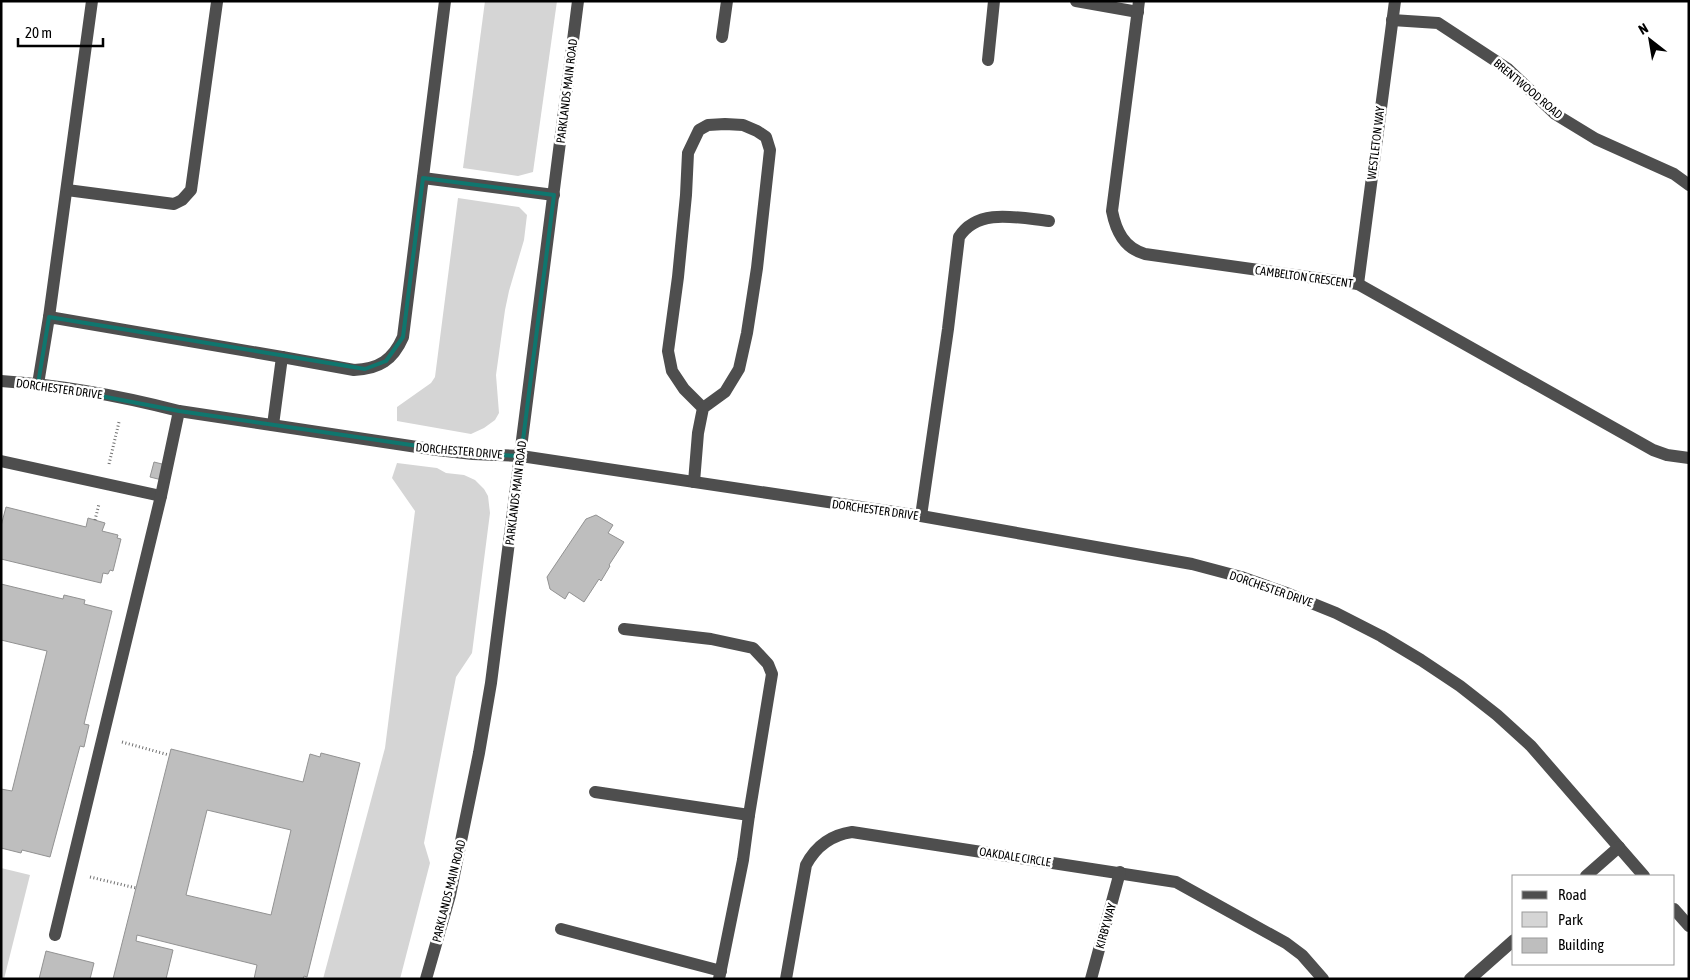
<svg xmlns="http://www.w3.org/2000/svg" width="1690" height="980" font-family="'Asap Condensed',sans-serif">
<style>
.green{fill:#d5d5d5}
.building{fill:#bebebe;stroke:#929292;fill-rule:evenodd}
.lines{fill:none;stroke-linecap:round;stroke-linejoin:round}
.path{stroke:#707070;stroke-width:3;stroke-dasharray:1 2.5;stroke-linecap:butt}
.minor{stroke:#4e4e4e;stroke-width:12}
.marked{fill:none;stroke:#0f766e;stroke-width:4;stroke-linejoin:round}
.labels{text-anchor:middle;stroke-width:5;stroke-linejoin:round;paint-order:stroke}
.street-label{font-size:12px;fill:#000;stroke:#fff}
</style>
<rect width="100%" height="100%" fill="#fff"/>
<!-- green -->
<g class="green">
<path d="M485 1H557L533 172 518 176 463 168Z"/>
<path d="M458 198 519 207 527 215 524 240 509 291 505 310 496 375 499 413 495 420 484 428 471 434 397 421V407L431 383 435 377Z"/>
<path d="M397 463 437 468 446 473 464 475 475 480 484 489 488 496 490 513 472 653 456 677 424 843 430 863 400 979H323L385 748 415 511 392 478Z"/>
<path d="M1 868 30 875 4 979H1Z"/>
</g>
<!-- building -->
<g class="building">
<path d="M154 462 166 465 162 480 150 477Z"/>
<path d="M6 507 86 527 88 518 105 523 102 531 118 535 117 538 121 539 113 571 110 570 108 574 103 573 101 583 1 559V526Z"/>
<path d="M596 515 613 525 608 533 624 542 609 565 610 566 601 581 599 579 584 602 569 592 565 599 550 589 547 577 586 519Z"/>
<path d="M1 584 63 599 64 595 85 600 84 604 112 611 84 724 89 725 84 747 80 746 50 857 22 850 21 853 1 848V789L12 791 47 651 1 640Z"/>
<path d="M171 749 303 782 310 754 320 757 321 753 360 763 307 977 304 976 303 979H254L257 965 137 935 136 941 173 950 166 979H113ZM207 810 291 830 271 915 186 895Z"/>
<path d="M46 951 94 963 90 979H39Z"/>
</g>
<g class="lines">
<!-- path -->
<g class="path">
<path d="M109 464 119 422"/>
<path d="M95 520 99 504"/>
<path d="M122 742 169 755"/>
<path d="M90 877 136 888"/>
</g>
<!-- minor -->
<g class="minor">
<path d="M1076 1 1138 12"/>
<path d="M1139 1 1112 211C1116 231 1124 248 1145 254L1358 284 1653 450 1667 455 1689 458"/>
<path d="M1392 20 1438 23 1508 69 1555 114 1596 139 1674 174 1689 185"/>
<path d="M722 37 727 1"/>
<path d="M988 60 994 1"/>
<path d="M423 178 554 195"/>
<path d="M67 190 174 204 182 200 191 190 217 2"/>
<path d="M1358 284 1395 1"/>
<path d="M49 317 92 1"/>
<path d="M282 357 354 370C379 369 393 360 403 337L445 1"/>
<path d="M1 381C61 385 121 396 179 411L437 450 473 454 521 456 921 516 1192 564 1241 577 1289 594 1336 613 1381 636 1421 660 1460 686 1497 715 1531 746 1644 876"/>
<path d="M38 384 49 317 282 357 273 425"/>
<path d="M1 461 161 496"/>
<path d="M694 482 698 433 703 408 684 389 672 371 668 351 678 277 686 195 688 153 699 130 708 125 725 124 743 125 757 131 766 137 770 150 757 268 747 333 739 369 725 392 703 408"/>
<path d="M921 516 948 329 959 237C978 207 1019 218 1049 221"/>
<path d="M624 629 711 639 753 648 768 664 772 674 749 815 743 860 719 979"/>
<path d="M595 792 749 815"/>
<path d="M1586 876 1619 847"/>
<path d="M1674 909 1689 926"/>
<path d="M561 929 721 971"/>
<path d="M55 935 161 496 179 411"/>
<path d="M426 979 450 895 479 753 491 683 578 1"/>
<path d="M786 979 806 865C816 846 831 835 852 832L1176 882 1286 943 1302 955 1323 979"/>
<path d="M1091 979 1120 872"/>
<path d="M1470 979 1514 940"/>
</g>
</g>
<!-- marked area -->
<path class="marked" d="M423 178 554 195 521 456 473 454 179 411 38 384 49 317 365 369 386 361 403 337Z"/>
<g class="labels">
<!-- street labels -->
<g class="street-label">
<text transform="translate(1528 89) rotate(40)" y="4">BRENTWOOD ROAD</text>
<text transform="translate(567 91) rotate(-83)" y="4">PARKLANDS MAIN ROAD</text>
<text transform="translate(1376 143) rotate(-83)" y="4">WESTLETON WAY</text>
<text transform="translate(1304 277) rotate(8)" y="4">CAMBELTON CRESCENT</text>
<text transform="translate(59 389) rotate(8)" y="4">DORCHESTER DRIVE</text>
<text transform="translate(459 451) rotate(5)" y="4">DORCHESTER DRIVE</text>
<text transform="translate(516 493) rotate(-83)" y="4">PARKLANDS MAIN ROAD</text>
<text transform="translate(875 510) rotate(8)" y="4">DORCHESTER DRIVE</text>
<text transform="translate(1271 589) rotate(19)" y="4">DORCHESTER DRIVE</text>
<text transform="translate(1015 857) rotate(9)" y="4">OAKDALE CIRCLE</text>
<text transform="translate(449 891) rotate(-76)" y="4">PARKLANDS MAIN ROAD</text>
<text transform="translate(1106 926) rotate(-74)" y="4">KIRBY WAY</text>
</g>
</g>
<!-- border -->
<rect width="1690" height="980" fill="none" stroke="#000000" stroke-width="5"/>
<!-- legend -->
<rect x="1512" y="875" width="162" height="90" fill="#ffffff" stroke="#999999"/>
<rect x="1522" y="891" width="25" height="8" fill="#4e4e4e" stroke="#999999"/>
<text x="1558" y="900" font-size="15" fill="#000000">Road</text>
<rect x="1522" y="912" width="25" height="15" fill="#d5d5d5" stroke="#999999"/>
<text x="1558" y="925" font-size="15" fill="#000000">Park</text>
<rect x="1522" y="938" width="25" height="15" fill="#bebebe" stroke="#999999"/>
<text x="1558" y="950" font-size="15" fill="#000000">Building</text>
<!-- north arrow -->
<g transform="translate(1650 40) rotate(329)" stroke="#ffffff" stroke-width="4" paint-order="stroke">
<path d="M0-4L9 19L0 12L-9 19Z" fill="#000000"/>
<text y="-8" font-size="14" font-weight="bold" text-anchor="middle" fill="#000000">N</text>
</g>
<!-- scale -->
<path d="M18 38v8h85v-8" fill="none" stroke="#000000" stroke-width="2.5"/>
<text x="25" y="38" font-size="15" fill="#000000" stroke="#ffffff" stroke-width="4" paint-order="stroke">20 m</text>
</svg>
